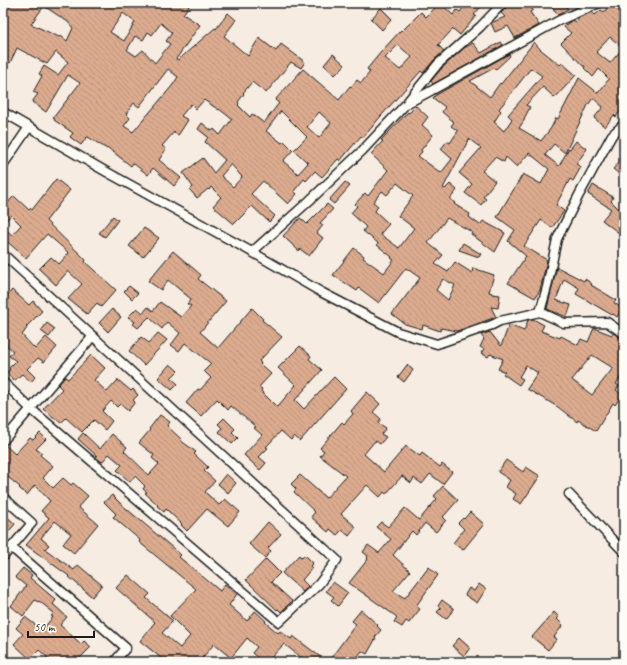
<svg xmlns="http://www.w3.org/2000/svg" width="627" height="665" font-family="Caveat,sans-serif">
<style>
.building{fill:url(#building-back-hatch);stroke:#1c1c1c;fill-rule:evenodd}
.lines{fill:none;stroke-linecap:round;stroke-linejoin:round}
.street-casing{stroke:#1c1c1c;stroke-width:11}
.street{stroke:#fdfcf7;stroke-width:8}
</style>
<defs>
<pattern id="building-back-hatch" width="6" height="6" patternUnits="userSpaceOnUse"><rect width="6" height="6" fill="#dcab8f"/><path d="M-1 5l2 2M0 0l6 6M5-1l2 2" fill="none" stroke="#bc937b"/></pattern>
</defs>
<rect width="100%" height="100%" fill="#f6ece2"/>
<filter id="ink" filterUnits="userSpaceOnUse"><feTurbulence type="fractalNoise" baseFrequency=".025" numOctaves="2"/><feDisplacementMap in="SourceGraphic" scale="8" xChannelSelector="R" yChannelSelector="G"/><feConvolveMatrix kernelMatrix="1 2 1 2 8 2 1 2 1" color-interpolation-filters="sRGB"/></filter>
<g filter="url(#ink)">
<!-- building -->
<g class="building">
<path d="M8 3H191L183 14 200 25 176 59 178 60 215 28 216 29 228 13 236 20 224 36 248 56 259 38 276 51 281 44 305 62 301 68 291 62 266 93 252 82 243 93 244 94 238 102 239 104 238 105 250 117 252 114 264 123 279 103 275 100 303 69 339 100 350 86 351 87 357 80 361 83 370 72 367 69 381 52 401 30 402 31 421 12 426 17 440 3 453 15 457 10 460 12 467 3H484L474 15 476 16 460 35 453 29 438 45 444 51 434 60 423 73 421 71 381 116 363 138 361 136 340 161 338 159 322 177 315 171 306 181 304 179 294 191 297 194 288 204 263 181 251 194 275 216 269 222 252 206 234 224 213 206 221 197 211 187 209 190 208 189 197 198 190 190 193 187 183 173 203 158 214 173 225 160 205 142 208 137 198 129 202 123 212 131 214 129 220 135 232 119 219 109V110L204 100 196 109 191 104 181 116 188 120 179 134 178 135 174 132 162 146 166 149 159 160 181 178 174 186 153 168 148 175 133 163 131 166 108 148 107 149 88 137H87L81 145 70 137 73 133 54 120 55 119 53 118 80 83 68 75 46 112 32 102 38 94 33 92 42 76 39 74 44 66 58 75 68 62 56 52 47 64 17 48 10 63 3 59V15ZM44 6 68 22 73 28 67 41 61 36 59 37 31 24ZM123 13 135 22 124 41 110 32ZM161 23 172 33 166 41 170 44 155 63 143 50 136 56 127 50 135 36 143 40 148 32 152 35ZM398 45 412 57 400 70 385 58ZM168 69 178 77 172 86 133 132 124 126 130 118 126 114 134 103 139 107ZM281 111 307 137 294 150 308 163 298 174 283 161 293 150 284 141 282 143 266 131ZM319 112 331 123 319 138 307 127ZM231 164 242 177 233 187 221 176Z"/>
<path d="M508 3H527L533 10 530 12 539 25 515 38 508 26 495 32 491 23 505 17 501 13 507 7Z"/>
<path d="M549 3H564L568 9 558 15Z"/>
<path d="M611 3H624V106L616 117 614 115 605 127 594 118 603 107 593 98 588 105 565 153 554 144 545 155 559 166 569 148 570 149 576 141 587 149 576 164 581 167 573 181 570 179 556 205 564 211 552 228 541 220 524 246 547 260 540 290 535 298 508 283 526 256 508 241 515 230 497 217 523 174 541 184 549 169 529 153 517 167 506 157 504 162 495 157 482 171 495 181 483 197 486 199 481 205 465 193 472 184 459 173 481 148 469 139 443 188 445 189 450 184 457 190 450 199 455 203 454 204 470 214 469 217 480 225 483 221 505 233 495 252 471 234 472 232 447 218 428 243 443 255 435 264 448 272 455 262 472 273 473 268 494 275 489 292 492 293V294L500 295 498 308 491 307 496 317 457 331 441 328 440 331 423 325 422 329 405 324 392 314 420 278 406 268 379 303 359 288 357 291 333 275 354 248 364 256 363 258 384 273 394 260 391 258 392 257 377 245 378 243 363 231 366 227 351 213 357 206 355 204 365 193 368 196 388 170 371 154 383 141 381 140 408 112 409 113 416 106 428 117 422 125 433 135 421 150 422 152 418 156 441 173 452 159 441 149 447 141 450 143 458 131 451 126 454 122 442 112 445 107 433 98 436 95 509 54 510 56 495 70 494 68 470 81 490 97 500 83 501 84 534 42 540 49 560 65 562 63 576 75 555 98 543 87 526 105 530 107 524 119H525L519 128 541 141 551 128 556 118 558 119 579 78 598 93 609 79 599 69 593 77 584 68 585 66H583L561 43 571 33 564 27 568 23 573 20 576 22 580 17 592 12 595 15 601 10 604 12ZM610 37 623 48 610 63 596 52ZM531 68 542 76 508 115 512 119 504 131 494 122 501 111 499 109ZM397 183 413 196 398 216 414 228 399 248 380 234 389 224 375 211 378 206 373 202 382 191 387 195ZM443 279 455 285 448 300 436 290Z"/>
<path d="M381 8 392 19 382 30 371 19Z"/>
<path d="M501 42 503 45 433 84 431 81 442 68 464 48 473 43 481 53Z"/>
<path d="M333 54 345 65 335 75 324 65Z"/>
<path d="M624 157V178L613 169Z"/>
<path d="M56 179 70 190 46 221 86 260 85 262 116 290 101 307 97 303 87 314 68 299 82 284 68 271 56 285 39 269 51 257 59 264 69 253 47 234 26 258 3 238V227L12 235 21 225 11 215 3 224V208L14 196 29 210 31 208 32 210Z"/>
<path d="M345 182 350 186 334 204 329 200Z"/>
<path d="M593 185 613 197 611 201 624 214V237L602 220 611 209 588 194Z"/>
<path d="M327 204 333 209 320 223 323 225 317 233 323 238 309 256 300 249 299 251 283 236 300 218 307 224Z"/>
<path d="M113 216 118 220 105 237 99 233Z"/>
<path d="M144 228 159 238 143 257 129 246Z"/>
<path d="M463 243 481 254 479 257 459 250Z"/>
<path d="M173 251 201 275 198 279 226 301 200 332 218 348 252 308 263 319 262 320 282 337 259 361 261 363 260 364 271 374 259 387 262 389 261 391 277 407 296 385 278 368 300 346 311 356 309 359 322 370 295 400 304 409 334 377 346 389 300 441 294 436 291 440 281 431 266 447 268 448 259 457 266 463 260 470 244 455 262 435 254 428 256 427 231 406 228 410 217 399 201 416 186 403 198 389 200 390 211 378 204 371 211 364 209 362 185 343 179 351 171 345 180 333 167 322 162 329 149 317 138 328 133 324 135 322 128 317 137 308 143 313 148 307 153 311 160 302 181 317 191 306 187 304 191 299 168 280 161 290 148 281Z"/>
<path d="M557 267 584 281 585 279 592 284 591 285 616 300 614 303 622 308 617 317 613 314 612 315 576 294 579 288 564 279 556 300 571 305 567 317 547 309Z"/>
<path d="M129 286 138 293 132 299 124 291Z"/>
<path d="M12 290 29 305 33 301 42 311 26 327 27 328 22 335 35 349 46 337 57 347 44 362 38 358 27 369 35 377 31 382 22 374 14 381 7 373 10 369 9 368 16 361 9 356 13 351 3 342V339L7 335 3 331V300Z"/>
<path d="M112 309 121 317 108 332 99 323Z"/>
<path d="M533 319 544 325 541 331 560 338 561 336 578 345 581 339 588 342 594 328 612 335 613 333 624 339V372L616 384 619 386 616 390 622 395 615 405 613 403 596 431 578 420 577 422 558 407 527 389 538 373 526 365 519 377 523 379 519 385 503 374 505 372 498 369 503 359 490 354 488 357 481 353 484 349 480 347 484 339 481 335 490 332 501 346 509 325 524 331 528 320ZM592 355 613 368 592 395 572 380Z"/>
<path d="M47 323 55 329 49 337 41 331Z"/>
<path d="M158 333 167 340 144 365 129 351 141 337 149 343Z"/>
<path d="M91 355 105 368 94 380 107 392 118 380 131 391 133 389 138 395 133 400 135 402 128 411 120 404 117 407 111 401 102 411 112 421 105 430 94 420 82 432 66 418 61 423 43 409 62 389 58 385 65 377 68 379Z"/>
<path d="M170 364 178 371 171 378 178 384 172 390 158 378Z"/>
<path d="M407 365 413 370 404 382 398 377Z"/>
<path d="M367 392 380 404 373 412 381 419 378 423 386 428 381 434 386 437 380 444 376 441 374 442 364 454 384 472 406 446 420 456 422 453 440 467 442 464 452 472 443 484 430 474 422 484 414 478 411 483 402 476 386 494 384 492 380 497 367 485 341 514 356 527 349 536 342 530 337 535 330 529 328 532 311 517 315 512 294 492 296 489 291 484 300 475 326 498 346 476 320 456 324 451 320 448 342 422 344 424 353 414 351 411Z"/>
<path d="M160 415 170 422 167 426 181 439 180 440 196 452 194 454 208 467 204 471 215 481 205 492 219 505 225 499 240 512 228 526 207 509 187 531 181 525 182 524 166 509 164 512 157 506 158 505 145 493 147 492 143 489 145 486 135 476 130 482 117 470 122 465 109 454 102 462 95 457 97 456 78 439 83 433 100 449 112 434 127 447 124 451 149 475 159 464 152 458 154 455 139 443 150 430 149 429Z"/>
<path d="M224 418 235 429 232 432 238 438 232 444 219 432 222 428 218 424Z"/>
<path d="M40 433 46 439 36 449 42 453 40 455 53 466 43 478 53 488 63 478 71 485 73 483 88 496 78 507 98 524 74 553 63 544 71 534 55 521 41 538 49 545 45 549 74 570 78 565 102 585 92 597 68 576H69L26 545 49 518 41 511 50 501 35 485 27 495 19 488 20 487 3 473V450L6 446 15 454 30 438 33 440Z"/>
<path d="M506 460 523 472 526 467 540 476 521 504 513 499 516 494 506 487 510 480 498 472Z"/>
<path d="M226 474 236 483 228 493 218 484Z"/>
<path d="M443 486 458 500 443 517 446 520 436 532 425 523 416 535 412 531 393 555 410 571 393 591 405 598 429 567 438 575 416 606 420 609 409 623 406 621 402 627 394 622 397 617 349 583 368 559 367 558 368 556 363 552 368 545 379 553 391 539 376 527 381 522 388 527 405 508 419 520 437 499 434 496Z"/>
<path d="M112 495 121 504 181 555 179 557 220 591 225 584 237 594 229 605 247 621 255 611 266 621 265 622 278 633 280 631 291 639 293 636 327 662H307L284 644 267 662H263L252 653 257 647 247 638 231 658 214 644 199 662H166L140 641 155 622 116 588 128 575 150 594 146 598 173 621 162 633 180 648 190 636 170 616 196 589 139 542 140 540 113 517 116 514 104 502Z"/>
<path d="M470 512 484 524 463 550 453 543 464 529 458 523 463 518 464 519Z"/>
<path d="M3 513 15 524 3 538Z"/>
<path d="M268 522 281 534 268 548 271 551 265 558 249 544Z"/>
<path d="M299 555 302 558 305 555 313 563 310 566 312 568 302 580 308 586 303 592 282 573Z"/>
<path d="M266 559 280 573 271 582 292 601 281 612 278 609 277 610 246 580Z"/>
<path d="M23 568 32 575 30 578 56 600 53 604 67 617 60 625 81 644 84 641 91 647 76 662H53L39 650 30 659 14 644 23 634 16 628 25 617 42 630 53 617 51 616 54 613 39 601 38 602 35 600 23 616 11 606 26 586 15 577Z"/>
<path d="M333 582 348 593 338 606 331 600 334 597 326 591Z"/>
<path d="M479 584 486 589 477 603 465 595 469 588 474 591Z"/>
<path d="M442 600 454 609 446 619 437 612 441 608 438 606Z"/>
<path d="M361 610 378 625 377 626 381 630 375 637 376 638 367 654 362 651 353 662H328L356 624 352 621Z"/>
<path d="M554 612 559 617 557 619 563 625 554 637 557 639 548 650 532 637Z"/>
<path d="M459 638 470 648 464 656 452 646Z"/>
</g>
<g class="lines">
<!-- street casing -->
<g class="street-casing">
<g id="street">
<path d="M408 101 438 64 480 27 503 3"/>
<path d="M3 112 105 171 252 252 321 292 398 332 437 344 492 325 500 321 540 312 547 287 557 239 579 195 612 135 624 124"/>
<path d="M3 165 29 127"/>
<path d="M252 252 309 201 362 151 406 104 427 93 558 21 599 3"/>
<path d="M3 254 337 560 319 584 279 622 31 409 3 382"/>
<path d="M540 312 564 323 607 322 624 334"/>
<path d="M3 441 93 336"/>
<path d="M569 494 624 552"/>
<path d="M3 497 32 523 3 557"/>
<path d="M11 547 126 648 114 662"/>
</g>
</g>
<!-- street -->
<use href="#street" class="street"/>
</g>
</g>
<!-- margin -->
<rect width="627" height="665" fill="none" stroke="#fdfcf7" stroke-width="16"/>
<rect x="8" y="8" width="611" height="649" fill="none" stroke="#1c1c1c" stroke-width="1.5" filter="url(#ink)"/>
<!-- scale -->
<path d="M28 631v6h66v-6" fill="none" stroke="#1c1c1c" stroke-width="2"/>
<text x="34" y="631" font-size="12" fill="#1c1c1c" stroke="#fdfcf7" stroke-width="3" paint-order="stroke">50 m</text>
</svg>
